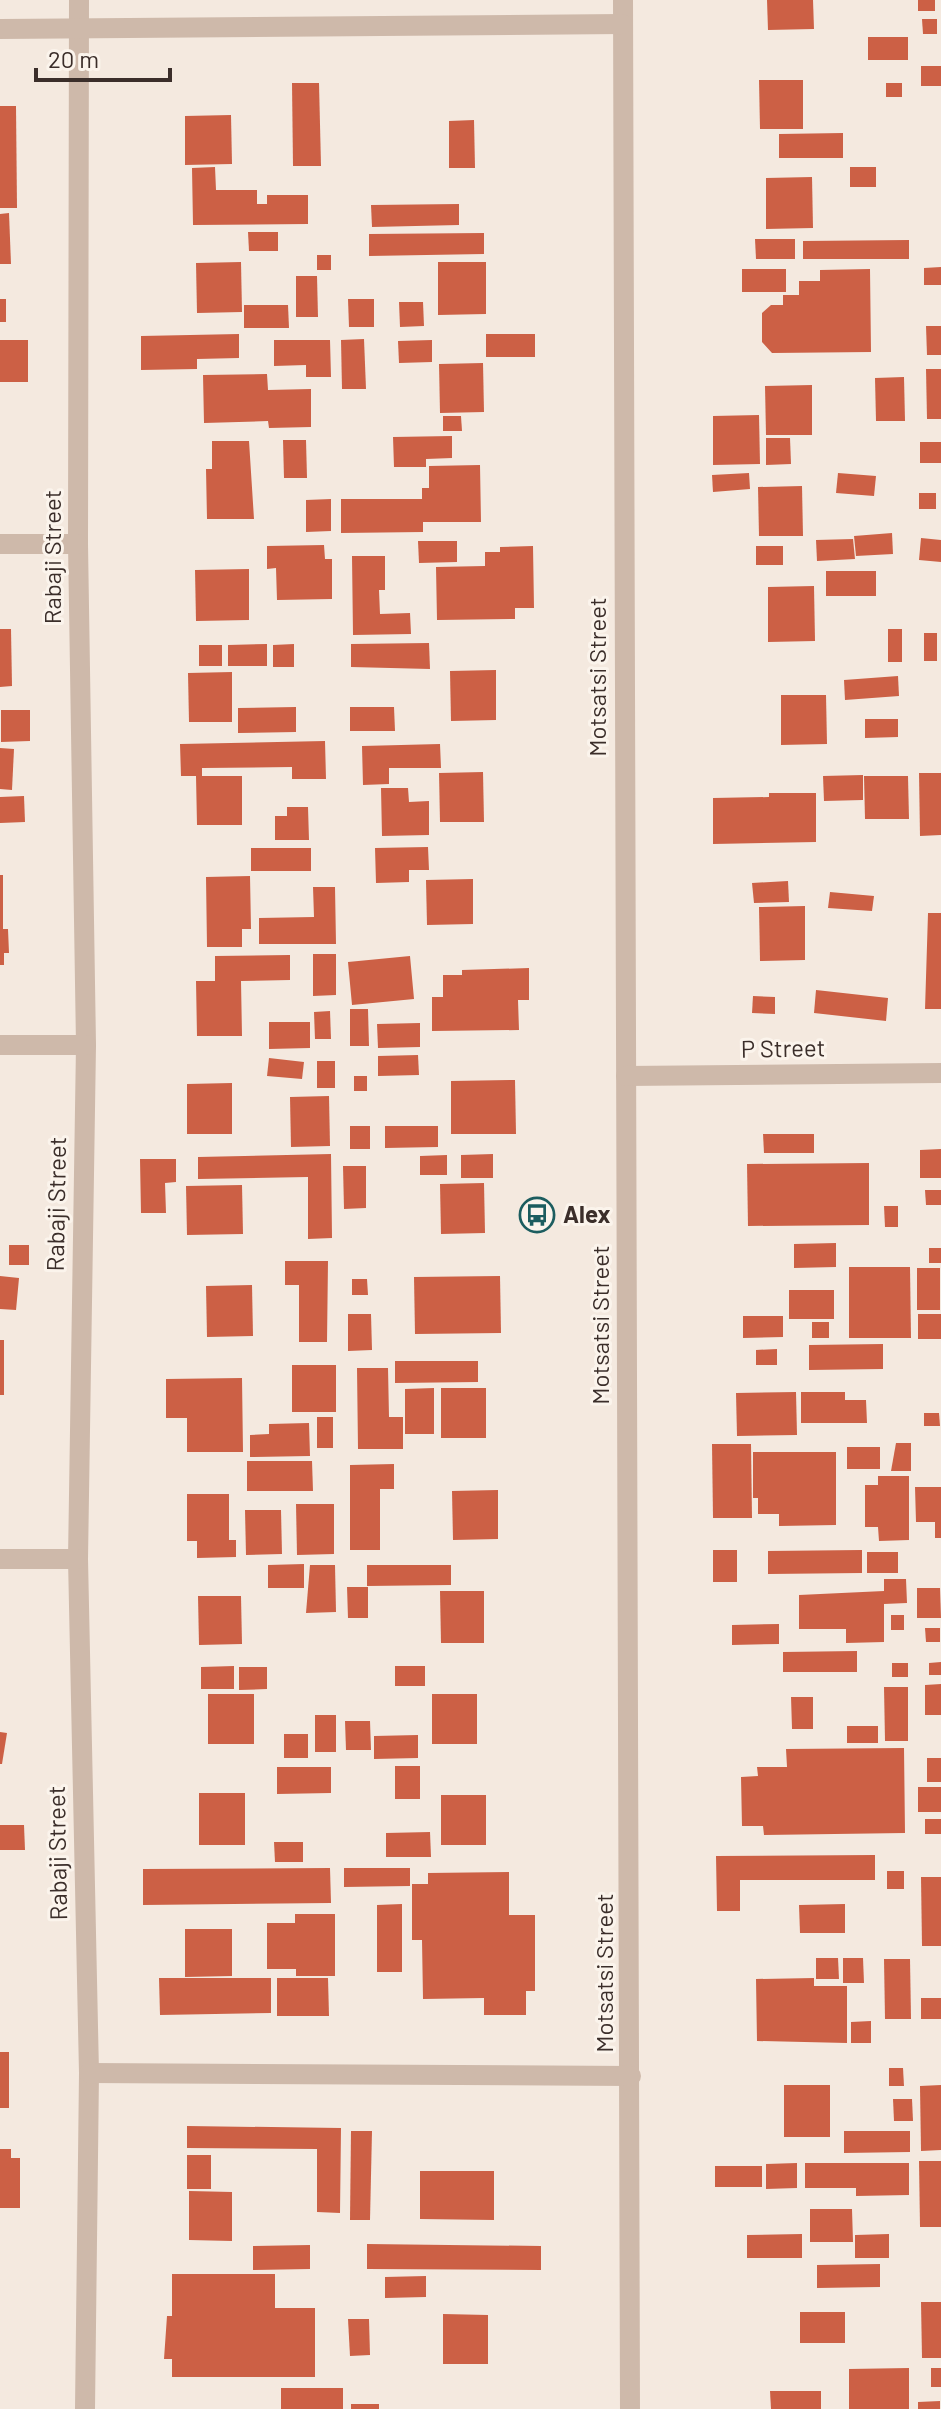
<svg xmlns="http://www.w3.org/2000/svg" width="941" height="2409" font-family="Barlow,sans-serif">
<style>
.building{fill:#cc6045}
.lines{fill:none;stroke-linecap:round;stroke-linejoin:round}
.minor{stroke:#ceb9aa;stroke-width:20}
.labels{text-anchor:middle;stroke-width:6;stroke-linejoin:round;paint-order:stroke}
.street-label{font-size:24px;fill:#3b2e2a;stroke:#fbf4ec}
.poi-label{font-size:24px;font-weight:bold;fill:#3b2e2a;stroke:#fbf4ec;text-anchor:start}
</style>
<rect width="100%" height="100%" fill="#f4e9df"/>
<!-- building -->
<g class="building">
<path d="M767 0H813L814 29 768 30Z"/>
<rect x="918" y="0" width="17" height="11"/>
<path d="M922 19H937V34H923Z"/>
<rect x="868" y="37" width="40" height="23"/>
<rect x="921" y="66" width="20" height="20"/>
<path d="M759 80H803V129H760Z"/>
<path d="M292 83H319L321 166H293Z"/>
<rect x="886" y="83" width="16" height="14"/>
<path d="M0 106H16L17 208H0Z"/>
<path d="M231 115 232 164 185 165V116Z"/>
<path d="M474 120 475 168H449V121Z"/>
<path d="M843 133V158H779V134Z"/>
<path d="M215 167 216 190H257V204H267V195H308V224L193 225 192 168Z"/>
<rect x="850" y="167" width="26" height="20"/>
<path d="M812 177 813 228 766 229V178Z"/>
<path d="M459 204V225L372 227 371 205Z"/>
<path d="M9 213 11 264H0V214Z"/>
<path d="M248 232H278V251H249Z"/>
<path d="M484 233V254L369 256V234Z"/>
<path d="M755 239H795V259H756Z"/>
<path d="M909 240V259H803V241Z"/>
<rect x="317" y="255" width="14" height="15"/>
<path d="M241 262 242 312 197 313 196 263Z"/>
<path d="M438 262H486V314L438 315Z"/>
<path d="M941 267V285H924V268Z"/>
<rect x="742" y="269" width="44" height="23"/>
<path d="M870 269 871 352 772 353 762 342V313L771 305H783V295H799V281H820V270Z"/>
<path d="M296 276H317L318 317H296Z"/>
<rect x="0" y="299" width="6" height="23"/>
<path d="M348 299H374V327H349Z"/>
<path d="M399 302H423L424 326 400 327Z"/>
<path d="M244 305H288L289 328H244Z"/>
<path d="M926 326H941V355H927Z"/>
<path d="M239 334V358L197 359V369L141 370V336Z"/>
<rect x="486" y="334" width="49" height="23"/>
<path d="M364 339 366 389H342L341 340Z"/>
<rect x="0" y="340" width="28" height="42"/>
<path d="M274 340H330L331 377H306V365L274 366Z"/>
<path d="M432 340V362L399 363 398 341Z"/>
<path d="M483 363 484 412 440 413 439 364Z"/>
<path d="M926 369H941V419H927Z"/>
<path d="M267 374 268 390 311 389V427L269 428 268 421 204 423 203 375Z"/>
<path d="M904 377 905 421H876L875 378Z"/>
<path d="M812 385V435H766L765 386Z"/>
<path d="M759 415 760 464 713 465V416Z"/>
<path d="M443 416H461L462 431H443Z"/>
<path d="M452 436V458L426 459V467H394L393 437Z"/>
<path d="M766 438H790L791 464 766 465Z"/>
<path d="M283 440H306L307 478H284Z"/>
<path d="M212 441H249L254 519H207L206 469H212Z"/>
<rect x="920" y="442" width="21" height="21"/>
<path d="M480 465 481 522H423V532L341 533V499H422V488H429V466Z"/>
<path d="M749 473 750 489 713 492 712 475Z"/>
<path d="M838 473 876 476 874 496 836 493Z"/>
<path d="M802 486 803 536H759L758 487Z"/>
<rect x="919" y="493" width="17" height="16"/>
<path d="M331 499V531L306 532V500Z"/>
<path d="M892 533 893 554 856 556 854 536Z"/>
<path d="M921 538 941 540V562L919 560Z"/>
<path d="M853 539 855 559 817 561 816 540Z"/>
<path d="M418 541H457V562L419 563Z"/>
<path d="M324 545 325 559H332V599L277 600 276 568 267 569V546Z"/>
<path d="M533 546 534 608H515V619L437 620 436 567 485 566V552H500V547Z"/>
<rect x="756" y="546" width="27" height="19"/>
<path d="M352 556H385V590H379L380 614 410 613 411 634 353 635Z"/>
<path d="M249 569V620L196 621 195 570Z"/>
<rect x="826" y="571" width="50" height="25"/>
<path d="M814 586 815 641 768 642V587Z"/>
<path d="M0 629H11L12 686 0 687Z"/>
<rect x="888" y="629" width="14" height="33"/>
<rect x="924" y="633" width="13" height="28"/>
<path d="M429 643 430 669 351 667V644Z"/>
<path d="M267 644V666H228V645Z"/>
<path d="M294 644V667H273V645Z"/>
<rect x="199" y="645" width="23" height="21"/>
<path d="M496 670V720L451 721 450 671Z"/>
<path d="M232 672V722H189L188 673Z"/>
<path d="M898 676 899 696 845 700 844 680Z"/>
<path d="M781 695H826L827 744 781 745Z"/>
<path d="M296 707V732L238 733V708Z"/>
<path d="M350 707H394L395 731H350Z"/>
<path d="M1 710H30V741L1 742Z"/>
<path d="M865 719H898V737L865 738Z"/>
<path d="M325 741 326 779H292V767L202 768V776H242V825H197L196 776H181L180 744Z"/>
<path d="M440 744 441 768H389V784L363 785 362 746Z"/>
<path d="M0 748 14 749 12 790 0 789Z"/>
<path d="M483 772 484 822H440L439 773Z"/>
<path d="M919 773H941V835L920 836Z"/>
<path d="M863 775V800L824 801 823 776Z"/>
<path d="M864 776H908L909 819H865Z"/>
<path d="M381 788H408L409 802 429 801V835L382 836Z"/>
<path d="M769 793H816V842L713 844V798L769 797Z"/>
<path d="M24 796 25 822 0 823V797Z"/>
<path d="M287 807H308L309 840H275V816H287Z"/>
<path d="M428 847 429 870H409V882L376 883 375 848Z"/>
<rect x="251" y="848" width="60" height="23"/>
<path d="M0 875H3V929H8L9 953H4V965H0Z"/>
<path d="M250 876 251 929H242V947H207L206 877Z"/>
<path d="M473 879V924L427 925 426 880Z"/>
<path d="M788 881 789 902 754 903 752 883Z"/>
<path d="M313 887H335L336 944H259V918L314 917Z"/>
<path d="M830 892 874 896 872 911 828 908Z"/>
<path d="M805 906V960L760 961 759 907Z"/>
<path d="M928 913H941V1009H925Z"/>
<path d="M313 954H336V995L313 996Z"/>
<path d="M290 955V980L241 981 242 1036H197L196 981H215V956Z"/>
<path d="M410 956 414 999 352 1005 348 962Z"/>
<path d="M529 968V1000H518L519 1030 432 1031V997H443V975H462V970Z"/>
<path d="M816 990 888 998 886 1021 814 1013Z"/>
<path d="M753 996 775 997V1014L752 1013Z"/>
<path d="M350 1009H368L369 1046H350Z"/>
<path d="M330 1011 331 1039H315L314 1012Z"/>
<path d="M269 1022H310V1048L269 1049Z"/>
<path d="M420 1023V1047L378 1048 377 1024Z"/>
<path d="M418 1055 419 1075 378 1076V1056Z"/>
<path d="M269 1058 304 1062 302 1079 267 1076Z"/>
<rect x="317" y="1061" width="18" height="27"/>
<rect x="354" y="1076" width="13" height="15"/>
<path d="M515 1080 516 1134H451V1081Z"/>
<path d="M232 1083V1134H187V1084Z"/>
<path d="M329 1096 330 1146 291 1147 290 1097Z"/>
<rect x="350" y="1126" width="20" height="23"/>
<path d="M385 1126H438V1147L385 1148Z"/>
<path d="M763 1134H814V1153H764Z"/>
<path d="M941 1149V1178H920V1150Z"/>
<path d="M331 1154 332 1238 308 1239V1177L198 1179V1157Z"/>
<path d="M493 1154V1178H461V1155Z"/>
<path d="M447 1155V1175H420V1156Z"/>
<path d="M140 1159H176V1182L165 1183 166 1213H141Z"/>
<path d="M869 1163V1225L748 1226 747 1164Z"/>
<path d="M343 1166H366V1208L344 1209Z"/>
<path d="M484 1183 485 1233 441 1234 440 1184Z"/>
<path d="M242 1185 243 1234 187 1235 186 1186Z"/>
<path d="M925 1190H941V1205H926Z"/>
<path d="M884 1206H898V1227H885Z"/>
<path d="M836 1243V1267L794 1268V1244Z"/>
<rect x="9" y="1245" width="20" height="20"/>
<rect x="929" y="1248" width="12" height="15"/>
<path d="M285 1261H328L327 1342H299V1285H285Z"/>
<path d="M849 1267H910L911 1338H849Z"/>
<rect x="917" y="1268" width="23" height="42"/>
<path d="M0 1276 19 1278 16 1310 0 1309Z"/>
<path d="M500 1276 501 1333 415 1334 414 1277Z"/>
<path d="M352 1279H367L368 1295H352Z"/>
<path d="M252 1285 253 1336 207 1337 206 1286Z"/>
<rect x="789" y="1290" width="45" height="29"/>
<path d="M348 1314H371L372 1350 348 1351Z"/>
<rect x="918" y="1314" width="23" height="25"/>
<path d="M743 1316H783V1337L743 1338Z"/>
<rect x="812" y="1322" width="17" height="16"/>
<rect x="0" y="1340" width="4" height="55"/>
<path d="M883 1344V1369L809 1370V1345Z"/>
<path d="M777 1349V1365H756V1350Z"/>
<path d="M395 1361H478V1382L395 1383Z"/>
<rect x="292" y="1365" width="44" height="47"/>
<path d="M357 1368H388L389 1417H403V1449H358Z"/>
<path d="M242 1378 243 1452H187V1418H166V1379Z"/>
<path d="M434 1388V1434H405V1389Z"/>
<rect x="441" y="1388" width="45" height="50"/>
<path d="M796 1392 797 1435 737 1436 736 1393Z"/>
<path d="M801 1392H845V1400H866L867 1423H801Z"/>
<path d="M924 1413H939L940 1426H924Z"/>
<rect x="317" y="1417" width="16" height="31"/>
<path d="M309 1423 310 1456 250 1457V1435L269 1434V1424Z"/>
<path d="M896 1443H911V1471H891Z"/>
<path d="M712 1444H751L752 1518H713Z"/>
<rect x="847" y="1447" width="33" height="22"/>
<path d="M753 1452H836V1525L779 1526V1514H758V1498H753Z"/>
<path d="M247 1461H312L313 1491H247Z"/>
<path d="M394 1464V1489H380V1550H350V1465Z"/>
<path d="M878 1476H909V1540L879 1541 878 1527H865V1485H878Z"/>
<path d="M915 1487H941V1538H935V1522H916Z"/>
<path d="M498 1490V1539L453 1540 452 1491Z"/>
<path d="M187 1494H229V1540H236V1557L197 1558V1541H187Z"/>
<path d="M296 1504H334V1554L297 1555Z"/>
<path d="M245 1510H281L282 1554 246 1555Z"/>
<rect x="713" y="1550" width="24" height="32"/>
<path d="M862 1550V1573L768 1574V1551Z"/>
<rect x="867" y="1552" width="31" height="21"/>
<path d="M304 1564V1588H268V1565Z"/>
<path d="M310 1565H335L336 1612 306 1613Z"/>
<path d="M367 1565H451V1585L367 1586Z"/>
<path d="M884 1579H906L907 1603 884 1604V1642L846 1643V1629H799V1595L884 1591Z"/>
<path d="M347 1587H368V1618H348Z"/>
<path d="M917 1588H940L941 1618H917Z"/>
<path d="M440 1591H484V1643H441Z"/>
<path d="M198 1596H241L242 1644 199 1645Z"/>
<rect x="891" y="1615" width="13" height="15"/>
<path d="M779 1624V1644L732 1645V1625Z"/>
<path d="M925 1628H940V1642H926Z"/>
<path d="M857 1651V1672H783V1652Z"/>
<path d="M941 1662V1675H929V1663Z"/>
<rect x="892" y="1663" width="16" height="14"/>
<path d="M234 1666V1689H201V1667Z"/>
<rect x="395" y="1666" width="30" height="20"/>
<path d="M239 1667H267V1689L239 1690Z"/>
<path d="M941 1684V1715H925V1685Z"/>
<path d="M884 1687H908V1741H885Z"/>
<rect x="208" y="1694" width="46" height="50"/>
<rect x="432" y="1694" width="45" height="50"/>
<path d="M791 1697H813V1729H792Z"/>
<rect x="315" y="1715" width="21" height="37"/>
<path d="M345 1721H370L371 1750H346Z"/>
<rect x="847" y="1726" width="31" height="17"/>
<path d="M0 1732 7 1733 2 1764H0Z"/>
<rect x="284" y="1734" width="24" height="24"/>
<path d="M418 1735V1758L374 1759V1736Z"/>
<path d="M904 1748 905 1833 764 1835 763 1826H742L741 1777 758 1776 757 1767H787L786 1749Z"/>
<rect x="927" y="1758" width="14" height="24"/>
<rect x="395" y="1766" width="25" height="33"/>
<path d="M277 1767H331V1793L277 1794Z"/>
<rect x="918" y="1787" width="23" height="25"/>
<rect x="199" y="1793" width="46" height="52"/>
<rect x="441" y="1795" width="45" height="50"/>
<rect x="925" y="1819" width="16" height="15"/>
<path d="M0 1825H24L25 1850H0Z"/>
<path d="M430 1832 431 1857H386V1833Z"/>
<path d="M274 1842H303V1862H275Z"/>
<path d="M875 1855V1880H740V1911H717L716 1856Z"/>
<path d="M330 1868 331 1903 143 1905V1869Z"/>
<path d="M344 1868H410V1886L344 1887Z"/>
<rect x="887" y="1871" width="17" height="18"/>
<path d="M509 1872V1915H535V1991H526V2015H484V1998L423 1999 422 1940H412V1884H428V1873Z"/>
<path d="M921 1877H941V1946H922Z"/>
<path d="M402 1904V1972H377V1905Z"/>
<path d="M845 1904V1933H800L799 1905Z"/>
<path d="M295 1914H335V1976H296V1969H267V1923H295Z"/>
<path d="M185 1929H232V1976L185 1977Z"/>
<path d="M816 1958H838L839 1979H816Z"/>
<path d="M843 1958H863L864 1983H843Z"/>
<path d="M884 1959H910L911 2019H885Z"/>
<path d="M159 1978H271V2013L160 2015Z"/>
<path d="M277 1978H328L329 2016H277Z"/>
<path d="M814 1978V1986H847V2043L757 2041 756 1979Z"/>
<rect x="921" y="1998" width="20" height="21"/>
<path d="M871 2021V2043H851V2022Z"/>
<rect x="0" y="2052" width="9" height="56"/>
<path d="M889 2068H903L904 2086H889Z"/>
<rect x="784" y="2085" width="46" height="52"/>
<path d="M941 2085V2150L921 2151 920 2086Z"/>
<path d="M893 2099H912L913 2121H894Z"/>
<path d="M187 2126 341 2128 340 2213 317 2212V2149L187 2148Z"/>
<path d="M351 2131H372L370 2220H350Z"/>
<path d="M844 2131H910V2152L844 2153Z"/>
<path d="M0 2149H11V2158H20V2208H0Z"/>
<rect x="187" y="2155" width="24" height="34"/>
<path d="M919 2161H941V2227H920Z"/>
<path d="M797 2163V2188L766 2189V2164Z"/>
<path d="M805 2163H909V2195L856 2196V2188H805Z"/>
<rect x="715" y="2166" width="47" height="21"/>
<path d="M420 2171H494V2220L420 2219Z"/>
<path d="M189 2191 232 2192V2241L189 2240Z"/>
<path d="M810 2209H852L853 2242H810Z"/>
<path d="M802 2234V2258H747V2235Z"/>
<path d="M889 2234V2258H855V2235Z"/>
<path d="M367 2244 541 2246V2270L367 2269Z"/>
<path d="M310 2245V2269L253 2270V2246Z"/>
<path d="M880 2264V2287L817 2288V2265Z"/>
<path d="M172 2274H275V2308H315V2377H172V2359H164L167 2316H172Z"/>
<path d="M426 2276V2297L385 2298V2277Z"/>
<path d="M921 2302H941V2358H922Z"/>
<rect x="800" y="2312" width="45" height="31"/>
<path d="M443 2314 488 2315V2364H443Z"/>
<path d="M348 2319H369L370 2355 350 2356Z"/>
<path d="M909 2368V2409H849V2369Z"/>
<rect x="931" y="2368" width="10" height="19"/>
<rect x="281" y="2388" width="62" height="21"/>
<path d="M770 2391H821V2409H771Z"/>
<path d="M940 2401V2409H918V2402Z"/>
<rect x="351" y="2404" width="28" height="5"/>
</g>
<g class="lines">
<!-- minor -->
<g class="minor">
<path d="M79 0 78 544 86 1045 78 1559 89 2073 85 2409"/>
<path d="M623 0 630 2409"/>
<path d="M0 29 622 24"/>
<path d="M0 544H78"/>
<path d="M0 1045H86"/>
<path d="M626 1076 941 1073"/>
<path d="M0 1559H78"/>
<path d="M89 2073 631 2076"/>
</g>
</g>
<!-- icons -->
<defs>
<g id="bus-ring" transform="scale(1.8)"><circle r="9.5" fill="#fbf4ec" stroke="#1c5d5f" stroke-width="1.5"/><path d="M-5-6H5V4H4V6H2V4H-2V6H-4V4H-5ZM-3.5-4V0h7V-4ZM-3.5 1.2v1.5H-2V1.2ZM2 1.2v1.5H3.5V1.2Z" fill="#1c5d5f"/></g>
</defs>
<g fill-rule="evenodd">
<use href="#bus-ring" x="537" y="1215"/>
</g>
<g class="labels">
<!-- street labels -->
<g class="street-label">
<text transform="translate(53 557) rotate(-90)" y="8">Rabaji Street</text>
<text transform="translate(598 677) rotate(-90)" y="8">Motsatsi Street</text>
<text transform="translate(783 1049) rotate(-1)" y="8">P Street</text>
<text transform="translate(57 1204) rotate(-89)" y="8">Rabaji Street</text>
<text transform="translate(601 1325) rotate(-90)" y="8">Motsatsi Street</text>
<text transform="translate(58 1853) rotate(-91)" y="8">Rabaji Street</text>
<text transform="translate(605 1973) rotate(-90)" y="8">Motsatsi Street</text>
</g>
<!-- poi labels -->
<g class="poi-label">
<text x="563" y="1223">Alex</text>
</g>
</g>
<!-- scale -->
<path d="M36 68v12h134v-12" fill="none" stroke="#3b2e2a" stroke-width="4"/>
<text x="48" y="68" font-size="24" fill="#3b2e2a" stroke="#fbf4ec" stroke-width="6" paint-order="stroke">20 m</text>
</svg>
